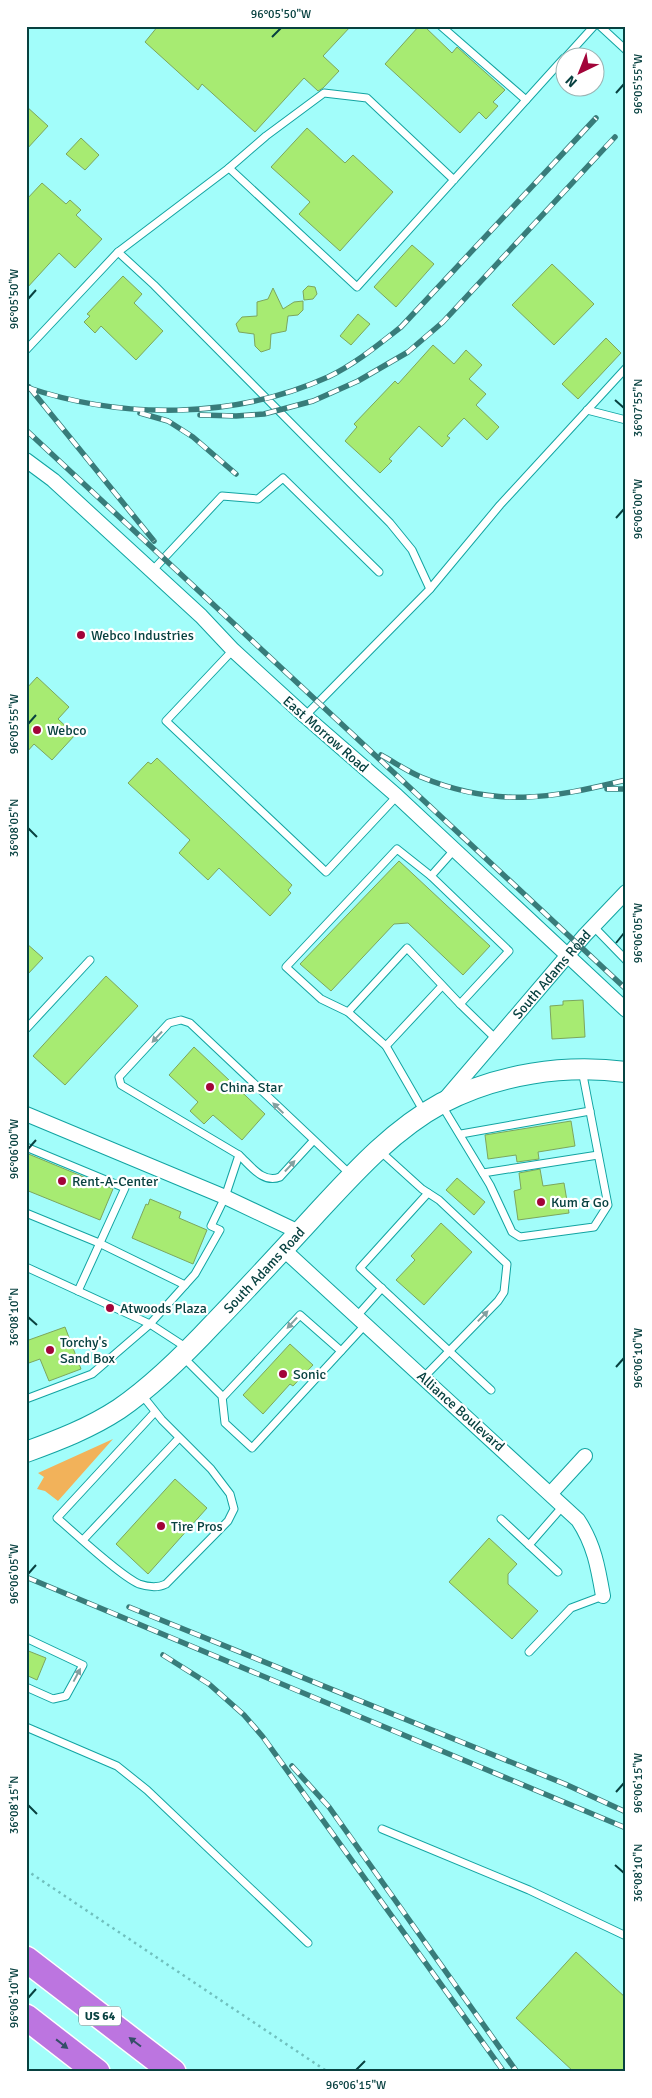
<svg xmlns="http://www.w3.org/2000/svg" width="652" height="2098" font-family="Signika,sans-serif">
<style>
.green{fill:#f2b25a}
.building{fill:#a7eb72;stroke:#7ca65e}
.lines{fill:none;stroke-linecap:round;stroke-linejoin:round}
.lane-casing{stroke:#12a4a2;stroke-width:9}
.street-casing{stroke:#12a4a2;stroke-width:16}
.secondary-casing{stroke:#12a4a2;stroke-width:22}
.highway-casing{stroke:#fff;stroke-width:28}
.path{stroke:#70c0be;stroke-width:2.5;stroke-dasharray:2.5 4;stroke-linecap:butt}
.lane{stroke:#fff;stroke-width:7}
.street{stroke:#fff;stroke-width:14}
.secondary{stroke:#fff;stroke-width:20}
.highway{stroke:#bc75e0;stroke-width:25}
.rail-casing{stroke:#387c7a;stroke-width:5.5}
.rail{stroke:#fff;stroke-width:4;stroke-dasharray:11;stroke-linecap:butt}
.oneway{fill:#84a0a0}
.oneway2{fill:#354e68}
.ticks{fill:none;stroke:#084140;stroke-width:2}
.poi-dot{fill:#a20439;stroke:#fff;stroke-width:2}
.labels{text-anchor:middle;stroke-width:4.5;stroke-linejoin:round;paint-order:stroke}
.shield{fill:#fff;stroke:#527a79;stroke-width:1}
.shield-label{font-size:12px;font-weight:bold;fill:#084140}
.poi-label{font-size:14px;fill:#084140;stroke:#fff;text-anchor:start}
.street-label{font-size:14px;fill:#084140;stroke:#fff}
.neatline{fill:none;stroke:#084140;stroke-width:2}
.ticks-label{font-size:12px;text-anchor:middle;fill:#084140}
</style>
<rect width="100%" height="100%" fill="#a2fdfa"/>
<!-- green -->
<path class="green" d="M113 1439 58 1501 45 1491 37 1489 44 1477 38 1473Z"/>
<!-- building -->
<g class="building">
<path d="M158 26H351L323 56 339 71 323 88 318 91 304 78 255 132 202 84 198 90 145 42Z"/>
<path d="M419 26H424L452 53 457 47 505 90 493 102 498 106 486 119 479 112 460 133 385 64Z"/>
<path d="M26 106 48 126 26 150Z"/>
<path d="M307 128 345 163 353 155 393 192 340 251 299 214 310 202 271 167Z"/>
<path d="M81 138 99 155 85 170 66 154Z"/>
<path d="M42 183 66 204 70 200 81 210 76 215 102 239 75 268 59 253 26 289V200Z"/>
<path d="M412 245 434 264 396 307 374 287Z"/>
<path d="M552 264 594 304 554 345 512 305Z"/>
<path d="M123 276 142 294 134 303 163 331 136 360 101 326 95 333 84 322 90 316 87 314Z"/>
<path d="M308 286 315 287 317 294 313 299 304 300 303 291Z"/>
<path d="M273 288 283 309 294 302 303 301V310L298 315 288 316 286 331 271 334 270 349 261 352 255 346 254 334 239 332 236 324 242 317 257 316V302L268 299Z"/>
<path d="M358 314 370 324 351 345 340 336Z"/>
<path d="M606 338 621 353 578 399 562 384Z"/>
<path d="M433 345 454 364 466 350 482 365 469 379 486 394 476 405 499 427 487 440 464 418 447 436 450 438 442 447 419 426 389 459 392 461 380 473 345 441 357 427 354 424 395 381 398 384Z"/>
<path d="M37 677 69 707 58 719 75 735 52 760 34 744 26 753V689Z"/>
<path d="M157 758 292 885 288 890 291 893 270 916 219 868 208 880 179 853 190 840 128 783 148 762 151 764Z"/>
<path d="M399 861 490 946 463 975 408 923 394 924 331 991 300 964Z"/>
<path d="M26 943 43 958 26 976Z"/>
<path d="M106 976 138 1006 65 1085 33 1056Z"/>
<path d="M583 1000 585 1037 552 1039 550 1006 563 1005V1001Z"/>
<path d="M194 1047 265 1114 242 1140 213 1115 204 1124 190 1111 198 1102 169 1075Z"/>
<path d="M571 1121 575 1146 538 1152 539 1159 517 1162 516 1155 488 1159 485 1135Z"/>
<path d="M26 1153 113 1189 100 1220 26 1190Z"/>
<path d="M540 1169 543 1186 564 1183 569 1213 518 1220 514 1191 521 1189 519 1173Z"/>
<path d="M457 1178 485 1202 474 1215 446 1190Z"/>
<path d="M150 1199 181 1212 179 1218 207 1230 193 1264 132 1238 146 1204 148 1205Z"/>
<path d="M441 1223 472 1252 424 1305 396 1280 415 1260 411 1256Z"/>
<path d="M65 1327 81 1369 49 1381 40 1359 26 1364V1341Z"/>
<path d="M290 1344 313 1365 293 1386 290 1384 263 1414 243 1395Z"/>
<path d="M175 1479 207 1508 148 1574 116 1544Z"/>
<path d="M489 1538 517 1564 508 1574V1584L538 1611 512 1639 449 1582Z"/>
<path d="M26 1650 46 1658 37 1680 26 1675Z"/>
<path d="M576 1952 626 1998V2072H574L516 2018Z"/>
</g>
<g class="lines">
<!-- lane casing -->
<g class="lane-casing">
<g id="lane">
<path d="M441 26 526 100"/>
<path d="M600 26 626 50"/>
<path d="M565 58 594 26"/>
<path d="M454 180 367 98 324 93 266 136 229 168 357 287 564 58"/>
<path d="M118 252 154 285 390 523 412 550 430 589"/>
<path d="M26 350 118 252 229 168"/>
<path d="M587 410 626 420"/>
<path d="M152 571 222 496 258 499 283 478 379 572"/>
<path d="M233 650 166 721 326 872 397 796"/>
<path d="M305 716 430 589 500 505 626 368"/>
<path d="M455 849 431 876 509 951 460 1004 495 1038"/>
<path d="M593 926 626 960"/>
<path d="M348 1012 321 999 286 967 397 849 431 876"/>
<path d="M26 1029 90 960"/>
<path d="M386 1046 442 986"/>
<path d="M441 1104 490 1185 512 1232 520 1237 594 1227 608 1205 582 1070"/>
<path d="M424 1112 386 1046 348 1012 407 948 460 1004"/>
<path d="M461 1134 590 1111"/>
<path d="M26 1147 125 1188 78 1291"/>
<path d="M380 1151 422 1189 439 1200 507 1264 504 1292 498 1301 424 1377"/>
<path d="M239 1155C251 1166 263 1184 280 1177L313 1141"/>
<path d="M483 1173 598 1155"/>
<path d="M428 1193 360 1268 491 1390"/>
<path d="M26 1213 99 1243 185 1285"/>
<path d="M26 1267 150 1324 187 1348"/>
<path d="M357 1316 382 1288"/>
<path d="M183 1357 222 1396 225 1423 252 1448 366 1324"/>
<path d="M142 1395 162 1420 211 1469 230 1494 234 1509 228 1521 166 1584C158 1588 148 1587 139 1584 119 1575 76 1534 57 1518L155 1412"/>
<path d="M223 1397 300 1315 341 1351"/>
<path d="M26 1399 92 1374 150 1324 195 1274 220 1230 211 1226 225 1197 239 1155 121 1085 119 1077 169 1023 181 1020 190 1023 351 1175"/>
<path d="M501 1519 558 1572"/>
<path d="M83 1540 179 1438"/>
<path d="M529 1545 563 1506"/>
<path d="M26 1638 83 1665 66 1696 53 1699 26 1687"/>
<path d="M529 1652 571 1608 603 1596"/>
<path d="M26 1727 117 1766 147 1790 308 1943"/>
<path d="M382 1829 529 1890 626 1936"/>
</g>
</g>
<!-- street casing -->
<g class="street-casing">
<g id="street">
<path d="M26 460 53 480 201 616 233 650 305 716 397 796 626 1010"/>
<path id="s1" d="M445 1099 585 935 626 892"/>
<path d="M26 1114 225 1197 299 1232"/>
<path d="M283 1249 578 1520C594 1544 598 1567 603 1596"/>
<path d="M551 1493 585 1456"/>
</g>
</g>
<!-- secondary casing -->
<g class="secondary-casing">
<g id="secondary">
<path id="s2" d="M26 1452C59 1440 90 1428 119 1409 154 1385 185 1354 214 1323 248 1288 281 1252 315 1215 353 1174 392 1130 442 1103 498 1074 564 1064 626 1072"/>
</g>
</g>
<!-- highway casing -->
<g class="highway-casing">
<g id="highway">
<path d="M26 1959 173 2072"/>
<path d="M26 2017 97 2072"/>
</g>
</g>
<!-- path -->
<path class="path" d="M26 1870 328 2072"/>
<!-- lane -->
<use href="#lane" class="lane"/>
<!-- street -->
<use href="#street" class="street"/>
<!-- secondary -->
<use href="#secondary" class="secondary"/>
<!-- highway -->
<use href="#highway" class="highway"/>
<!-- rail casing -->
<g class="rail-casing">
<g id="rail">
<path d="M26 387C123 420 235 419 328 377 355 364 378 345 401 327L596 118"/>
<path d="M29 387 154 541"/>
<path d="M140 413 168 421 193 437 236 474"/>
<path d="M200 415 236 416 264 414 313 401 358 381 408 352 443 322 615 137"/>
<path d="M26 430 626 989"/>
<path d="M381 755C394 762 407 771 421 777 497 808 549 799 626 780"/>
<path d="M607 789H626"/>
<path d="M26 1577 626 1828"/>
<path d="M129 1607 565 1784 626 1812"/>
<path d="M163 1655 209 1684 244 1715 263 1737 504 2072"/>
<path d="M292 1766 329 1807 517 2072"/>
</g>
</g>
<!-- rail -->
<use href="#rail" class="rail"/>
</g>
<!-- one-way arrows -->
<defs><path id="oneway-solid" d="M-6-.8H1V-3.2L6.5 0L1 3.2V.8H-6Z" transform="scale(1.25)"/></defs>
<g class="oneway">
<use href="#oneway-solid" transform="translate(157 1037) rotate(133)"/>
<use href="#oneway-solid" transform="translate(278 1108) rotate(-136)"/>
<use href="#oneway-solid" transform="translate(290 1166) rotate(-47)"/>
<use href="#oneway-solid" transform="translate(483 1316) rotate(-46)"/>
<use href="#oneway-solid" transform="translate(292 1323) rotate(133)"/>
<use href="#oneway-solid" transform="translate(77 1675) rotate(-62)"/>
</g>
<g class="oneway2">
<use href="#oneway-solid" transform="translate(135 2042) rotate(-143)"/>
<use href="#oneway-solid" transform="translate(62 2044) rotate(38)"/>
</g>
<!-- ticks -->
<path class="ticks" d="M272 37 281 28M616 93 624 84M28 299 36 290M615 400 624 408M616 518 624 509M28 724 36 715M28 828 37 837M616 943 624 933M28 1149 36 1140M28 1317 37 1325M616 1367 624 1358M28 1574 36 1565M616 1792 624 1783M28 1805 37 1814M615 1865 624 1873M28 1998 36 1989M356 2070 365 2061"/>
<!-- markers -->
<g class="poi-dot">
<circle cx="81" cy="635" r="5"/>
<circle cx="37" cy="730" r="5"/>
<circle cx="210" cy="1087" r="5"/>
<circle cx="62" cy="1181" r="5"/>
<circle cx="541" cy="1202" r="5"/>
<circle cx="110" cy="1308" r="5"/>
<circle cx="50" cy="1350" r="5"/>
<circle cx="283" cy="1374" r="5"/>
<circle cx="161" cy="1526" r="5"/>
</g>
<g class="labels">
<!-- shield labels -->
<rect class="shield" x="79" y="2006.5" width="42" height="19" rx="4"/>
<g class="shield-label">
<text x="100" y="2020">US 64</text>
</g>
<!-- poi labels -->
<g class="poi-label">
<text x="91" y="640">Webco Industries</text>
<text x="47" y="735">Webco</text>
<text x="220" y="1092">China Star</text>
<text x="72" y="1186">Rent-A-Center</text>
<text x="551" y="1207">Kum &amp; Go</text>
<text x="120" y="1313">Atwoods Plaza</text>
<text x="60" y="1347">Torchy's<tspan x="60" dy="16">Sand Box</tspan></text>
<text x="293" y="1379">Sonic</text>
<text x="171" y="1531">Tire Pros</text>
</g>
<!-- street labels -->
<g class="street-label">
<text transform="translate(326 734) rotate(41)" y="5">East Morrow Road</text>
<text dy="5" stroke="none"><textPath href="#s1" startOffset="164">South Adams Road</textPath></text>
<text dy="5" stroke="none"><textPath href="#s2" startOffset="304">South Adams Road</textPath></text>
<text transform="translate(461 1411) rotate(42)" y="5">Alliance Boulevard</text>
</g>
</g>
<!-- border -->
<rect width="652" height="2098" fill="none" stroke="#ffffff" stroke-width="55"/>
<!-- north arrow -->
<g transform="translate(580 72) rotate(223)"><circle r="24" fill="#ffffff" stroke="#9cb3b3"/>
<path d="M0-4L9 19L0 12L-9 19Z" fill="#a20439"/>
<text y="-8" font-size="14" font-weight="bold" text-anchor="middle" fill="#084140">N</text>
</g>
<rect x="28" y="28" width="596" height="2042" class="neatline"/>
<g class="ticks-label">
<text x="281" y="18">96°05'50"W</text>
<text transform="translate(638 84) rotate(-90)" y="4">96°05'55"W</text>
<text transform="translate(14 299) rotate(-90)" y="4">96°05'50"W</text>
<text transform="translate(638 408) rotate(-90)" y="4">36°07'55"N</text>
<text transform="translate(638 509) rotate(-90)" y="4">96°06'00"W</text>
<text transform="translate(14 724) rotate(-90)" y="4">96°05'55"W</text>
<text transform="translate(14 828) rotate(-90)" y="4">36°08'05"N</text>
<text transform="translate(638 933) rotate(-90)" y="4">96°06'05"W</text>
<text transform="translate(14 1149) rotate(-90)" y="4">96°06'00"W</text>
<text transform="translate(14 1317) rotate(-90)" y="4">36°08'10"N</text>
<text transform="translate(638 1358) rotate(-90)" y="4">96°06'10"W</text>
<text transform="translate(14 1574) rotate(-90)" y="4">96°06'05"W</text>
<text transform="translate(638 1783) rotate(-90)" y="4">96°06'15"W</text>
<text transform="translate(14 1805) rotate(-90)" y="4">36°08'15"N</text>
<text transform="translate(638 1873) rotate(-90)" y="4">36°08'10"N</text>
<text transform="translate(14 1998) rotate(-90)" y="4">96°06'10"W</text>
<text x="356" y="2089">96°06'15"W</text>
</g>
</svg>
